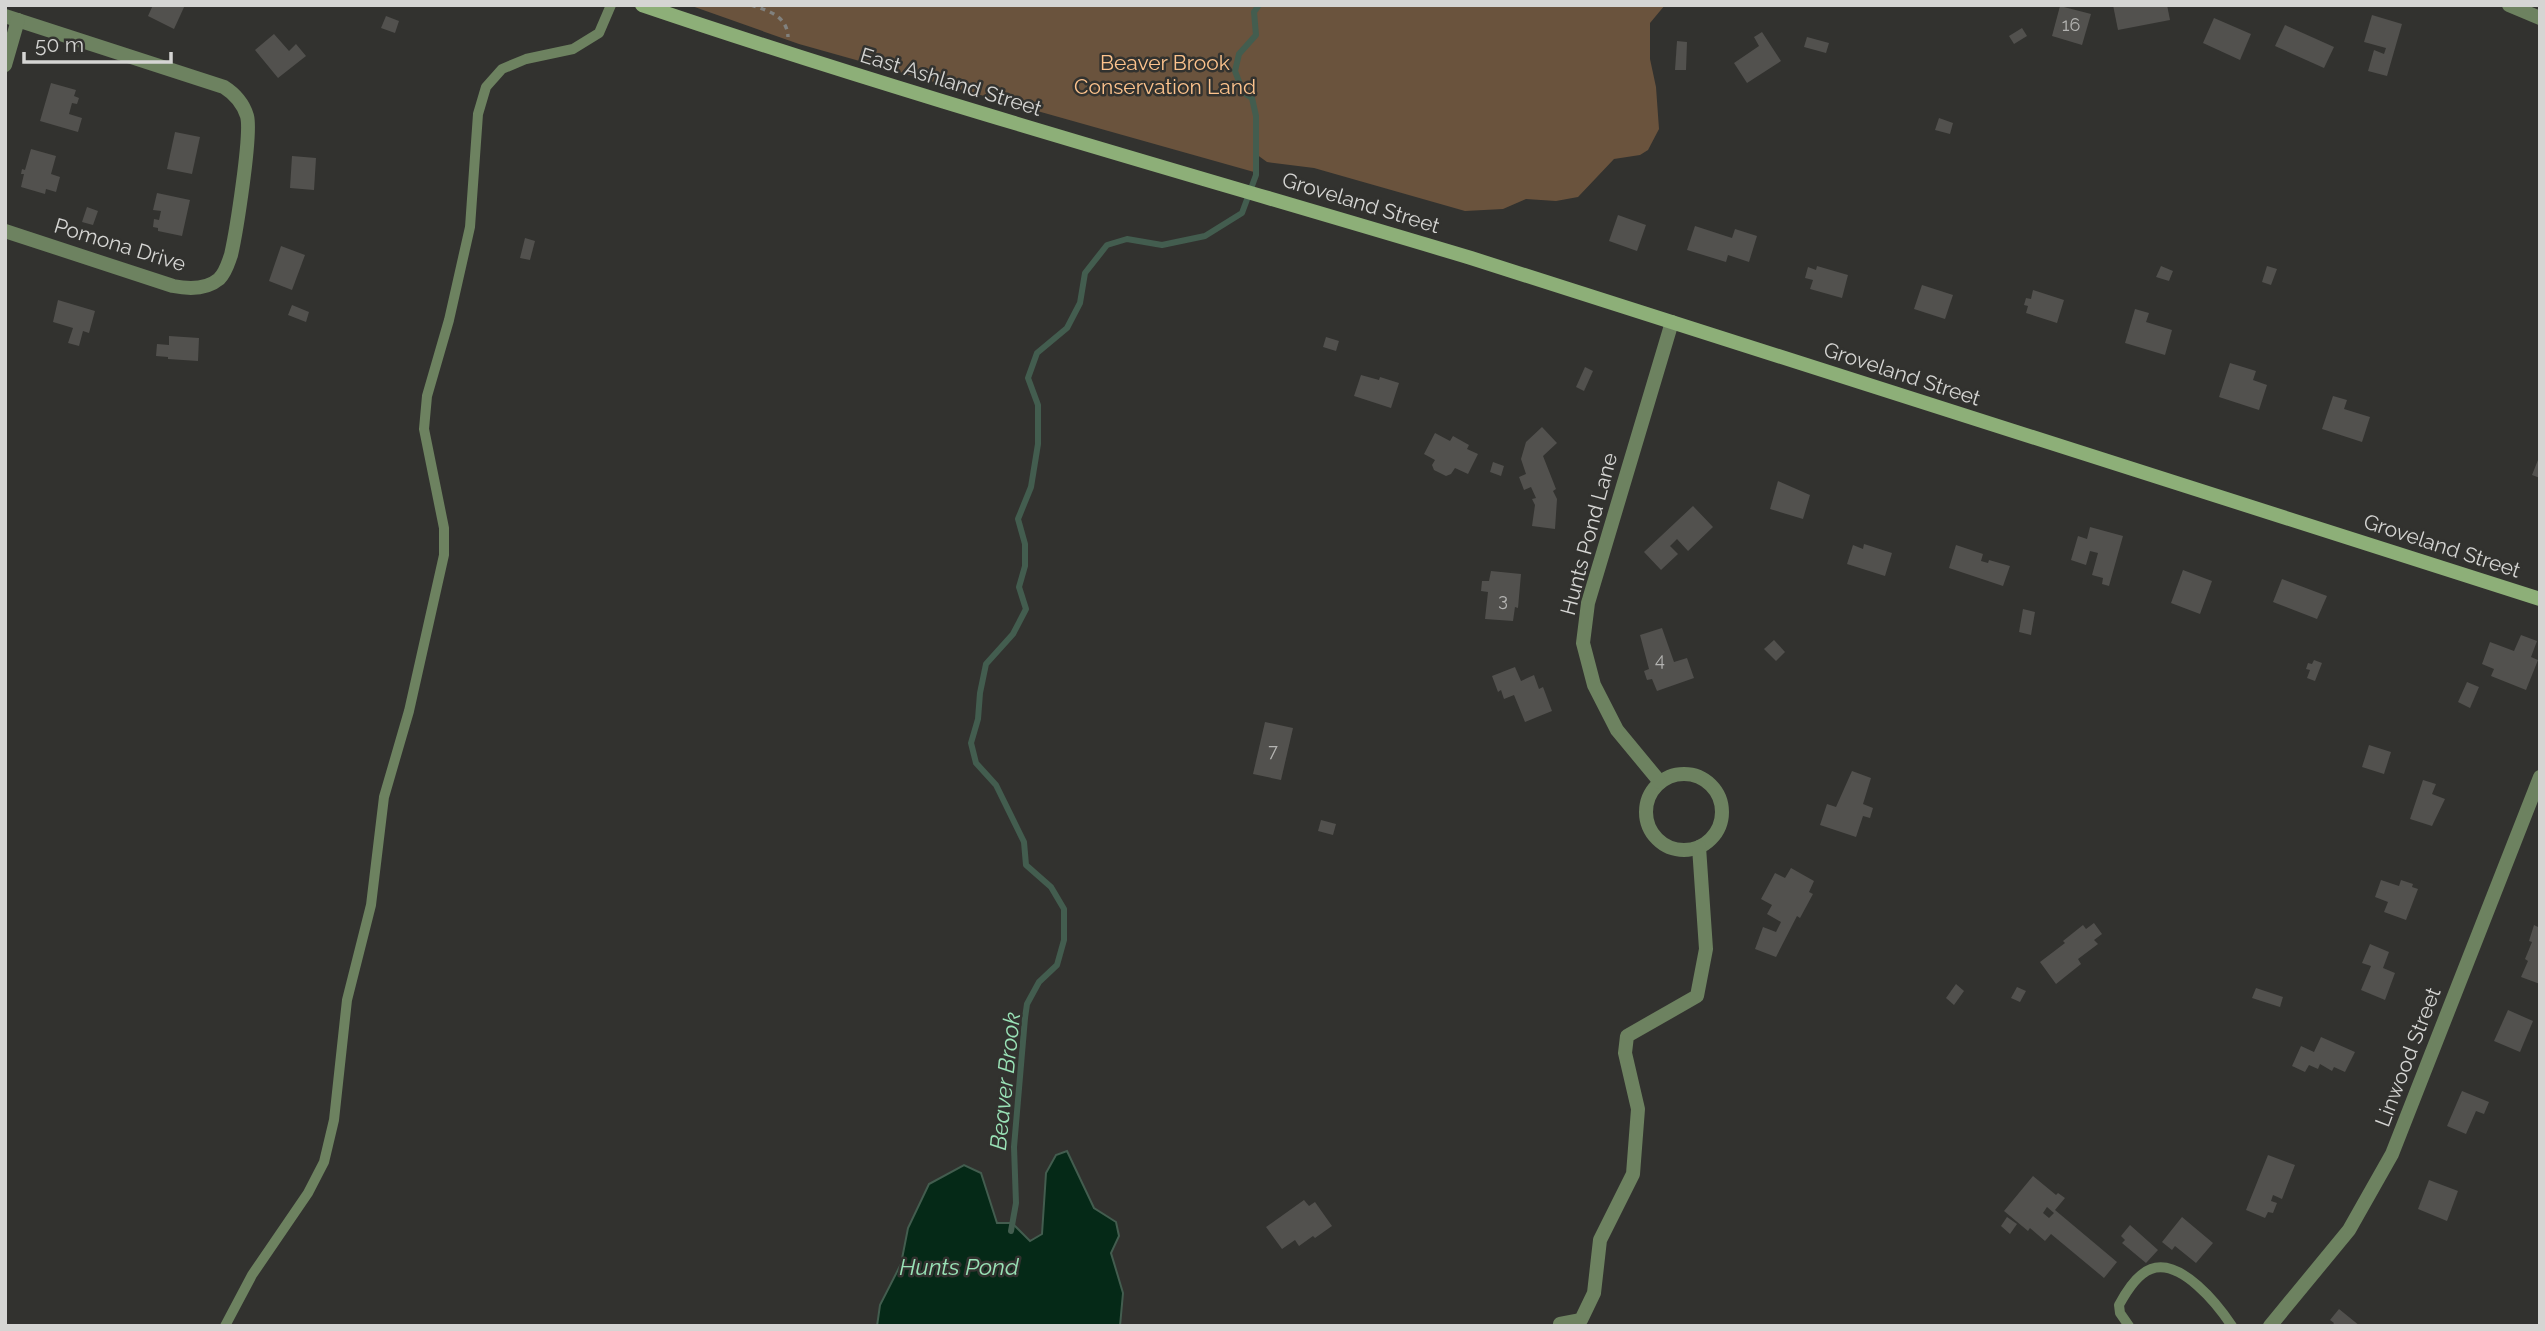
<svg xmlns="http://www.w3.org/2000/svg" width="2545" height="1331" font-family="Raleway,sans-serif">
<style>
.green{fill:#6a533d}
.water{fill:#052917;stroke:#435d4f;stroke-width:2}
.lines{fill:none;stroke-linecap:round;stroke-linejoin:round}
.stream{stroke:#435d4f;stroke-width:6}
.building{fill:#52514e;fill-rule:evenodd}
.path{stroke:#81817e;stroke-width:3.5;stroke-dasharray:5 5;stroke-linecap:butt}
.service{stroke:#6d8260;stroke-width:10}
.minor{stroke:#6d8260;stroke-width:14}
.secondary{stroke:#8daf78;stroke-width:14}
.labels{text-anchor:middle;stroke-width:5;stroke-linejoin:round;paint-order:stroke}
.number-label{font-size:18px;fill:#b4b4b2}
.park-label{font-size:21px;fill:#fdc38d;stroke:#32322f}
.street-label{font-size:21px;fill:#d5d5d3;stroke:#32322f}
.water-label{font-size:23px;font-style:italic;fill:#9ae3b7;stroke:#32322f}
</style>
<rect width="100%" height="100%" fill="#32322f"/>
<!-- green -->
<path class="green" d="M689 5H1665L1650 23V59L1656 87 1659 129 1648 150 1640 155 1614 159 1578 197 1556 201 1526 199 1503 209 1465 211 1314 168 1267 162 1256 154 1254 172 799 44Z"/>
<!-- water -->
<path class="water" d="M1067 1151 1094 1208 1116 1222 1119 1236 1111 1253 1123 1293 1120 1326H877L880 1305 901 1264 908 1228 929 1184 964 1165 981 1173 997 1223H1012L1030 1241 1042 1234 1046 1173 1056 1155Z"/>
<g class="lines">
<!-- stream -->
<path class="stream" d="M1011 1231 1016 1203 1014 1147 1025 1018 1027 1004 1039 982 1057 965 1064 940V909L1051 887 1026 865 1024 842 996 785 976 763 971 743 978 719 980 693 986 664 1013 634 1026 609 1019 587 1025 566V544L1018 519 1031 487 1038 444V405L1028 378 1037 353 1067 328 1080 303 1085 273 1107 245 1127 239 1162 245 1205 236 1242 213 1256 175V116L1252 98 1243 92 1235 71 1239 54 1256 35 1254 12 1259 5"/>
</g>
<!-- building -->
<g class="building">
<path d="M153 5H185L174 29 148 16Z"/>
<path d="M2113 5H2167L2170 20 2118 30Z"/>
<path d="M2060 6 2091 14 2082 45 2052 36Z"/>
<path d="M2372 15 2402 24 2387 76 2368 71 2374 50 2384 54 2386 48 2364 42Z"/>
<path d="M386 16 399 21 395 33 381 28Z"/>
<path d="M2214 18 2251 34 2240 60 2203 43Z"/>
<path d="M2285 25 2334 47 2324 68 2275 46Z"/>
<path d="M2022 28 2027 36 2014 44 2009 36Z"/>
<path d="M1762 32 1781 61 1747 83 1734 63 1759 46 1754 37Z"/>
<path d="M274 34 289 51 296 44 306 56 278 78 255 50Z"/>
<path d="M1807 37 1829 43 1826 53 1804 47Z"/>
<path d="M1677 41 1687 42 1686 70H1675Z"/>
<path d="M51 83 76 90 74 96 79 98 77 104 72 103 69 114 82 118 78 132 40 121Z"/>
<path d="M1939 118 1953 123 1950 134 1935 130Z"/>
<path d="M175 132 200 137 192 174 167 169Z"/>
<path d="M31 149 56 156 51 174 60 177 56 192 46 189 45 194 21 187 24 174H21L22 169 25 170Z"/>
<path d="M292 156 316 158 314 190 290 188Z"/>
<path d="M157 193 190 200 182 236 158 231V228L153 227 154 219 159 220 161 211 153 210Z"/>
<path d="M87 207 98 211 93 225 82 222Z"/>
<path d="M1618 215 1646 225 1637 251 1609 241Z"/>
<path d="M1695 226 1732 238 1735 229 1757 236 1749 262 1728 255 1726 262 1687 250Z"/>
<path d="M525 238 535 241 530 260 520 258Z"/>
<path d="M281 246 305 255 292 290 269 281Z"/>
<path d="M1817 266 1848 275 1842 298 1810 289 1813 280 1805 278 1808 267 1816 270Z"/>
<path d="M2161 266 2173 271 2169 281 2156 277Z"/>
<path d="M2267 266 2277 269 2271 285 2262 282Z"/>
<path d="M1922 285 1953 295 1945 319 1914 309Z"/>
<path d="M2033 290 2064 300 2057 323 2026 313 2028 306 2024 305 2026 298 2031 299Z"/>
<path d="M58 300 95 311 89 333 83 331 79 346 68 343 73 328 53 322Z"/>
<path d="M292 305 309 312 306 322 288 315Z"/>
<path d="M2135 309 2149 313 2146 322 2172 330 2165 355 2125 343Z"/>
<path d="M169 336 199 338 198 361 168 359V357L156 356 157 344 169 345Z"/>
<path d="M1326 337 1339 341 1336 351 1323 347Z"/>
<path d="M2230 363 2256 371 2253 380 2267 385 2259 410 2219 397Z"/>
<path d="M1585 367 1593 371 1584 391 1576 387Z"/>
<path d="M1361 375 1379 380 1380 377 1399 383 1391 408 1354 396Z"/>
<path d="M2333 396 2347 400 2344 409 2370 417 2362 442 2322 429Z"/>
<path d="M1542 427 1557 443 1543 456 1556 489 1553 491 1557 499 1555 529 1532 526 1535 505 1532 499 1536 498 1531 487 1524 490 1519 477 1526 474 1521 459 1526 442Z"/>
<path d="M1435 433 1450 441 1453 436 1469 445 1467 449 1478 454 1468 474 1455 468 1451 474 1446 476 1434 470 1432 465 1435 460 1424 454Z"/>
<path d="M2540 455V478L2532 475Z"/>
<path d="M1493 462 1504 466 1501 476 1490 472Z"/>
<path d="M1778 481 1810 495 1803 519 1770 509Z"/>
<path d="M1693 506 1713 527 1688 551 1677 539 1670 546 1678 554 1661 570 1644 552Z"/>
<path d="M2090 527 2123 536 2109 586 2102 584 2103 578 2092 575 2098 553 2090 551 2086 565 2071 560 2078 536 2087 539Z"/>
<path d="M1864 544 1892 553 1885 576 1847 564 1853 545 1863 549Z"/>
<path d="M1956 545 1983 554 1981 561 1988 563 1989 560 2010 566 2003 586 1949 568Z"/>
<path d="M2183 570 2212 581 2200 614 2171 603Z"/>
<path d="M1491 571 1521 574 1518 608 1515 607 1513 621 1485 619 1488 592 1481 591 1482 581H1489Z"/>
<path d="M2282 579 2327 596 2317 619 2273 602Z"/>
<path d="M2023 609 2035 612 2031 635 2019 632Z"/>
<path d="M1662 628 1674 662 1687 658 1694 678 1657 691 1652 679 1647 680 1644 671 1649 669 1640 635Z"/>
<path d="M2521 635 2537 641 2531 657 2538 660 2526 690 2491 676 2494 669 2482 664 2490 642 2514 651Z"/>
<path d="M1774 640 1785 652 1776 661 1764 649Z"/>
<path d="M2314 660 2322 663 2315 681 2307 678 2310 670 2306 669 2308 663 2312 664Z"/>
<path d="M1515 667 1521 681 1534 675 1539 689 1543 687 1552 711 1525 722 1514 695 1504 699 1501 690 1498 692 1492 676Z"/>
<path d="M2467 682 2479 687 2470 708 2458 702Z"/>
<path d="M1265 722 1293 728 1281 780 1253 774Z"/>
<path d="M2369 745 2391 752 2384 774 2362 767Z"/>
<path d="M1852 771 1871 778 1863 804 1873 808 1870 818 1863 816 1856 837 1820 825 1827 804 1836 807Z"/>
<path d="M2423 780 2436 784 2432 794 2445 799 2432 826 2410 819Z"/>
<path d="M1321 820 1336 824 1333 835 1318 831Z"/>
<path d="M1791 868 1814 881 1809 892 1813 894 1800 918 1797 916 1776 957 1755 949 1763 927 1776 932 1781 922 1767 914 1772 905 1761 899 1775 873 1785 878Z"/>
<path d="M2381 880 2399 886 2401 880 2413 884 2412 887 2418 889 2406 920 2384 912 2388 902 2375 897Z"/>
<path d="M2094 923 2102 934 2094 940 2098 944 2078 959 2081 964 2056 984 2040 962 2065 943 2063 941 2083 925 2086 929Z"/>
<path d="M2534 925 2540 928V984L2521 977 2528 961 2525 959 2532 942 2529 941Z"/>
<path d="M2370 944 2389 952 2383 968 2395 973 2385 1000 2361 990 2371 966 2362 963Z"/>
<path d="M1956 984 1964 991 1954 1005 1946 998Z"/>
<path d="M2017 987 2026 991 2020 1002 2011 998Z"/>
<path d="M2256 988 2283 997 2280 1007 2252 998Z"/>
<path d="M2508 1010 2533 1021 2520 1052 2494 1041Z"/>
<path d="M2321 1037 2355 1052 2345 1072 2334 1067 2332 1071 2320 1064 2318 1069 2309 1065 2305 1072 2292 1066 2301 1046 2314 1052Z"/>
<path d="M2462 1091 2489 1102 2484 1114 2476 1111 2466 1134 2447 1126Z"/>
<path d="M2268 1155 2295 1165 2282 1199 2273 1195 2271 1201 2277 1203 2273 1213 2268 1212 2265 1218 2246 1210Z"/>
<path d="M2033 1176 2056 1195 2058 1193 2065 1198 2055 1210 2117 1262 2104 1278 2051 1234 2045 1241 2030 1228 2028 1231 2004 1211ZM2047 1207 2054 1213 2049 1218 2043 1213Z"/>
<path d="M2429 1180 2458 1191 2447 1221 2418 1209Z"/>
<path d="M1304 1200 1309 1206 1315 1202 1332 1226 1315 1238 1313 1236 1299 1246 1295 1240 1282 1249 1266 1227Z"/>
<path d="M2007 1217 2017 1224 2010 1234 2001 1226Z"/>
<path d="M2182 1217 2213 1243 2196 1263 2175 1246 2172 1250 2162 1242Z"/>
<path d="M2130 1225 2158 1250 2146 1263 2122 1243 2125 1240 2121 1236Z"/>
<path d="M2339 1309 2360 1326H2332L2334 1323 2330 1320Z"/>
</g>
<g class="lines">
<!-- path -->
<path class="path" d="M751 5C769 11 787 16 788 37"/>
<!-- service -->
<g class="service">
<path d="M225 1326 252 1275 308 1193 324 1162 334 1120 347 1000 371 905 384 797 409 711 444 555V528L424 429 427 396 449 320 470 227 478 114 486 87 502 69 526 59 573 49 599 33 611 5"/>
<path d="M2129 1326 2120 1313 2119 1305C2126 1292 2137 1274 2151 1269 2181 1258 2218 1305 2232 1326"/>
</g>
<!-- minor -->
<g class="minor">
<path d="M2509 5 2540 18"/>
<path d="M5 16 224 87C235 94 243 103 247 116 252 134 236 233 231 255 228 263 226 272 219 279 206 290 188 289 173 286L5 231"/>
<path d="M5 65 18 20"/>
<circle cx="1684" cy="812" r="38"/>
<path d="M1660 782 1617 730 1594 685 1583 643 1588 603 1672 322"/>
<path d="M1560 1324 1581 1320 1594 1293 1600 1240 1633 1174 1638 1109 1625 1053 1627 1036 1697 996 1706 949 1699 847"/>
<path d="M2270 1326 2349 1230 2392 1154 2540 777"/>
</g>
<!-- secondary -->
<path class="secondary" d="M642 5C916 98 1194 175 1471 258L2540 599"/>
</g>
<g class="labels">
<!-- number labels -->
<g class="number-label">
<text x="2071" y="31">16</text>
<text x="1503" y="606">3</text>
<text x="1660" y="666">4</text>
<text x="1273" y="757">7</text>
</g>
<!-- park labels -->
<g class="park-label">
<text x="1165" y="70">Beaver Brook<tspan x="1165" dy="24">Conservation Land</tspan></text>
</g>
<!-- street labels -->
<g class="street-label">
<text transform="translate(951 82) rotate(17)" y="7">East Ashland Street</text>
<text transform="translate(1361 203) rotate(17)" y="7">Groveland Street</text>
<text transform="translate(120 245) rotate(17)" y="7">Pomona Drive</text>
<text transform="translate(1902 374) rotate(18)" y="7">Groveland Street</text>
<text transform="translate(1589 534) rotate(-75)" y="7">Hunts Pond Lane</text>
<text transform="translate(2442 546) rotate(18)" y="7">Groveland Street</text>
<text transform="translate(2408 1057) rotate(-69)" y="7">Linwood Street</text>
</g>
<!-- water labels -->
<g class="water-label">
<text transform="translate(1005 1081) rotate(-84)" y="8">Beaver Brook</text>
<text x="959" y="1275">Hunts Pond</text>
</g>
</g>
<!-- border -->
<rect width="2545" height="1331" fill="none" stroke="#d5d5d3" stroke-width="14"/>
<!-- scale -->
<path d="M24 52v10h147v-10" fill="none" stroke="#d5d5d3" stroke-width="3.5"/>
<text x="35" y="52" font-size="21" fill="#d5d5d3" stroke="#32322f" stroke-width="5" paint-order="stroke">50 m</text>
</svg>
